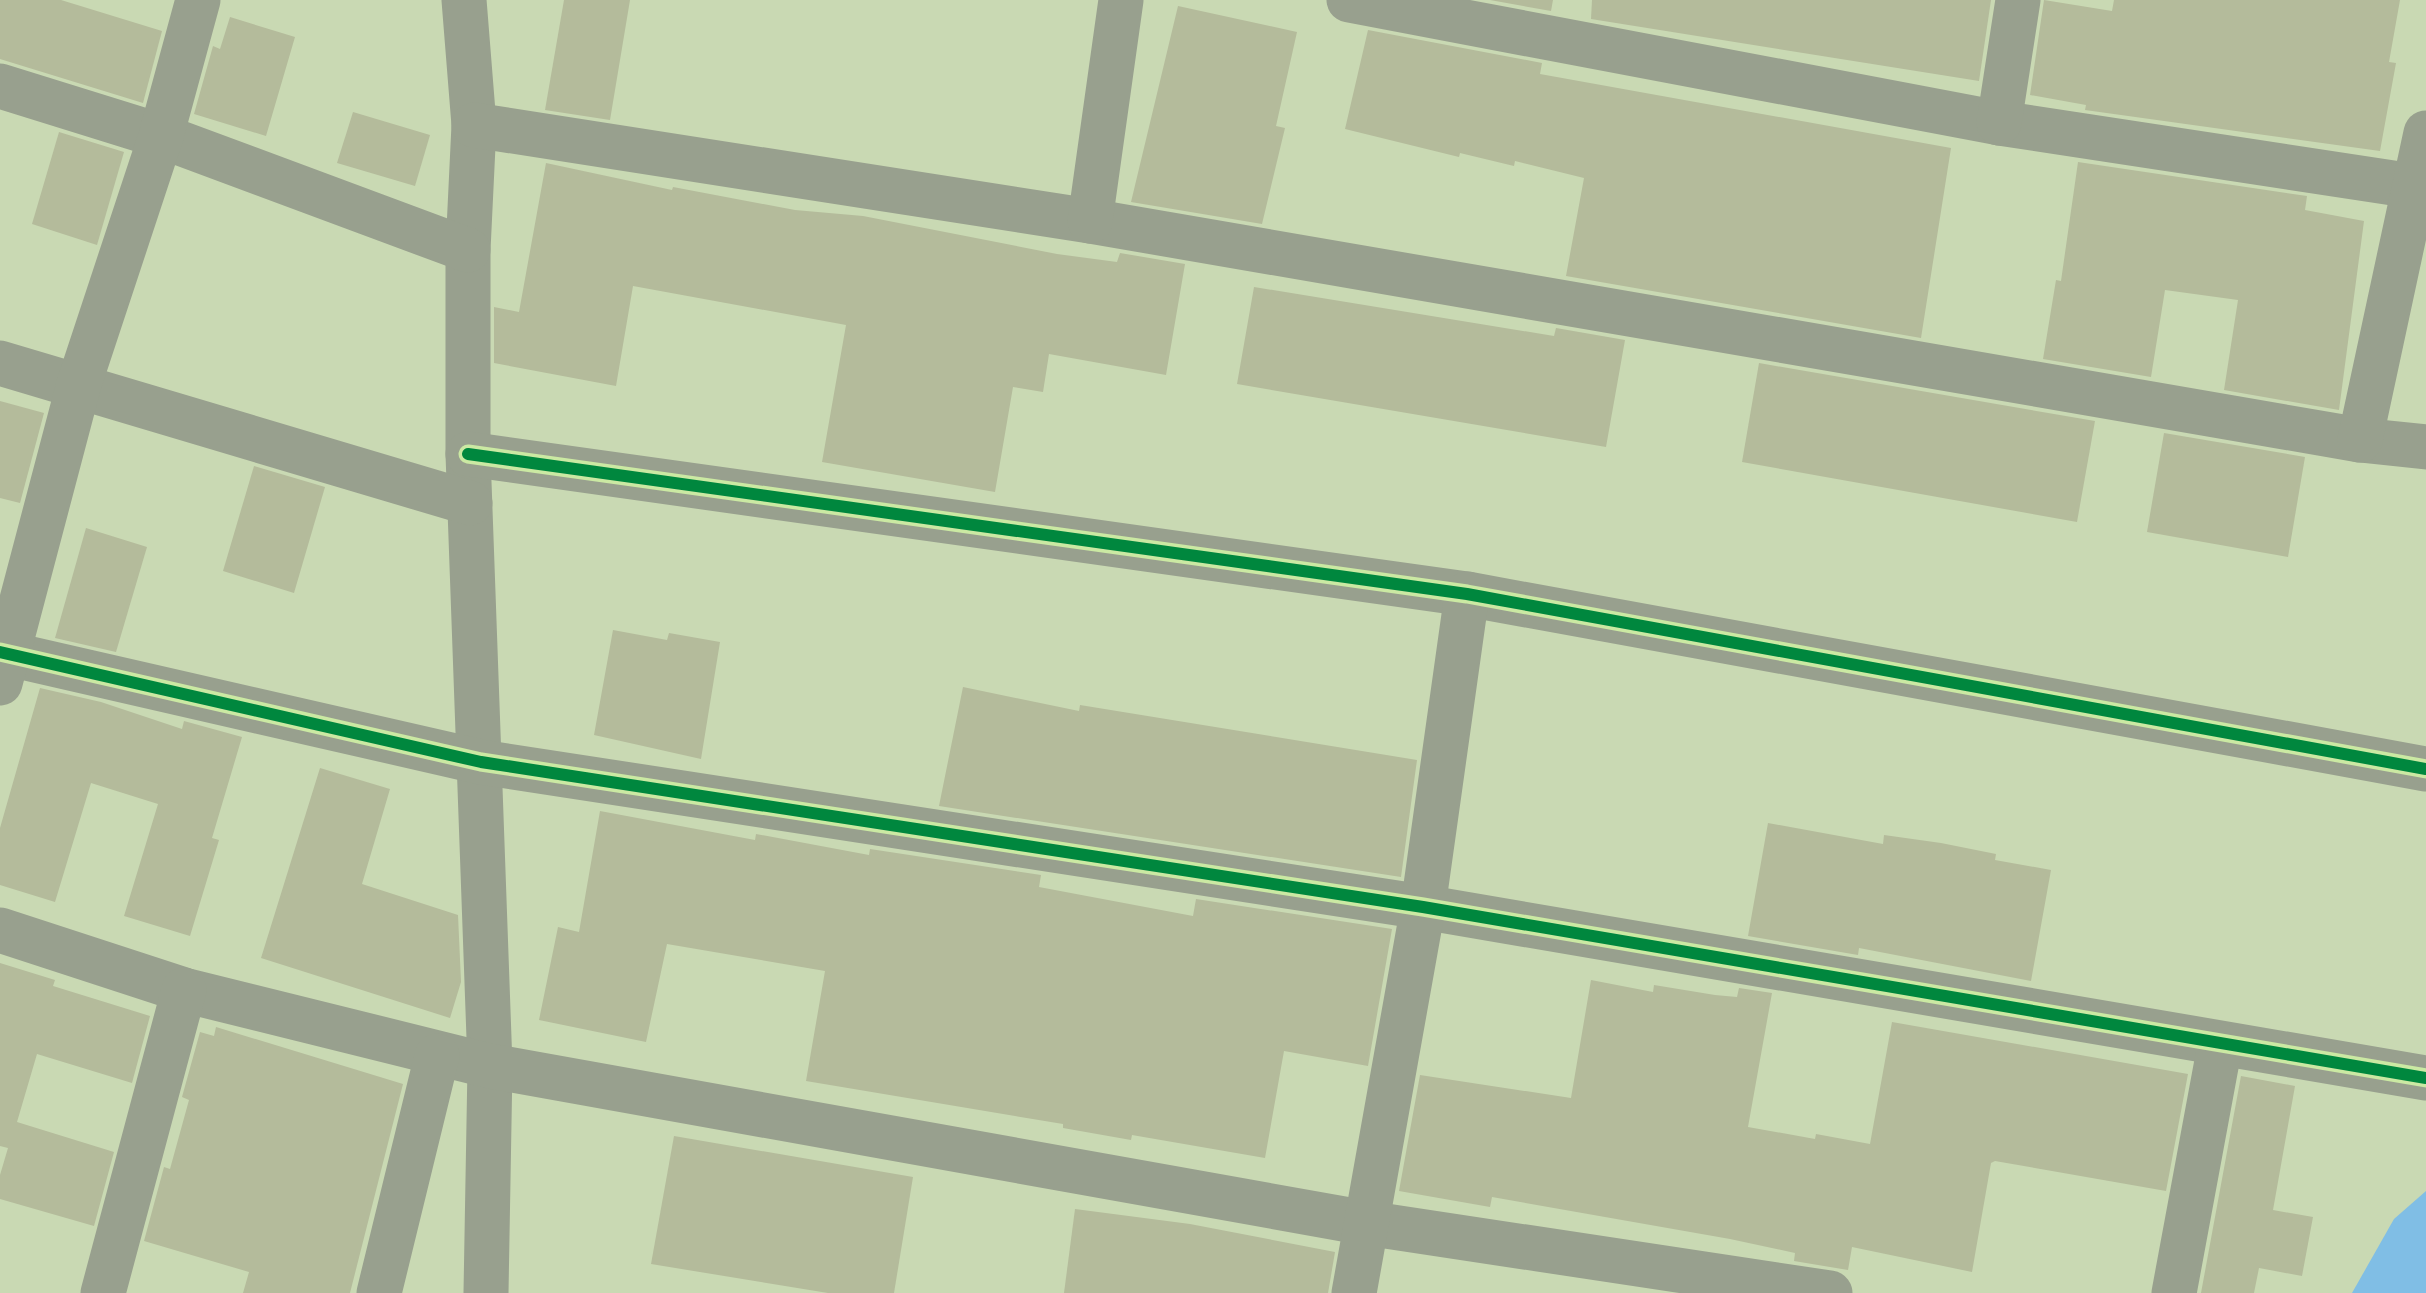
<svg xmlns="http://www.w3.org/2000/svg" width="2426" height="1293" font-family="'Nunito Sans',sans-serif">
<style>
.water{fill:#80bee5}
.building{fill:#b4bb9b}
.lines{fill:none;stroke-linecap:round;stroke-linejoin:round}
.minor{stroke:#98a08e;stroke-width:45}
.cycleway-casing{stroke:#cbe9a3;stroke-width:19}
.cycleway{stroke:#00873e;stroke-width:12}
</style>
<rect width="100%" height="100%" fill="#c9d9b3"/>
<!-- water -->
<path class="water" d="M2426 1191V1293H2352L2394 1219Z"/>
<!-- building -->
<g class="building">
<path d="M0 0H61L162 31 143 103 0 59Z"/>
<path d="M564 0H630L610 120 545 110Z"/>
<path d="M1490 0H1553L1551 11Z"/>
<path d="M1592 0H1991L1979 81 1591 19Z"/>
<path d="M2044 0 2112 11 2114 0H2400L2389 62 2396 63 2380 151 2085 110 2086 105 2030 95Z"/>
<path d="M1178 6 1297 32 1276 126 1285 128 1262 224 1131 202Z"/>
<path d="M230 17 295 37 266 136 194 114 213 46 220 49Z"/>
<path d="M1368 30 1542 63 1540 74 1951 148 1921 338 1566 276 1584 178 1515 161 1514 166 1460 153 1459 157 1345 129Z"/>
<path d="M353 112 430 135 415 186 337 163Z"/>
<path d="M59 132 124 152 97 245 32 224Z"/>
<path d="M2078 162 2307 196 2305 210 2364 221 2339 410 2224 390 2238 300 2165 290 2151 377 2043 359 2056 280 2061 281Z"/>
<path d="M546 163 672 190 673 187 795 210 863 216 1057 254 1117 262 1120 253 1185 264 1166 375 1049 354 1043 392 1013 387 995 492 822 462 846 325 633 286 616 386 494 363V307L519 312Z"/>
<path d="M1254 287 1554 336 1556 328 1625 340 1606 447 1237 384Z"/>
<path d="M1759 363 2095 421 2077 522 1742 462Z"/>
<path d="M0 401 44 413 20 503 0 498Z"/>
<path d="M2164 433 2305 457 2288 557 2147 532Z"/>
<path d="M254 466 325 487 294 593 223 571Z"/>
<path d="M86 528 147 547 116 652 55 638Z"/>
<path d="M613 630 667 640 669 633 720 642 701 759 594 735Z"/>
<path d="M963 687 1079 711 1080 705 1417 760 1401 877 939 806Z"/>
<path d="M40 688 101 702 182 729 184 721 242 737 212 838 219 840 190 936 124 916 158 804 91 783 55 902 0 885V828Z"/>
<path d="M320 768 390 789 362 884 458 915 461 982 450 1018 261 958Z"/>
<path d="M600 811 755 840 756 834 869 855 870 849 1041 875 1039 887 1193 916 1196 899 1392 929 1368 1066 1284 1051 1265 1158 1132 1135 1131 1140 1063 1128V1124L806 1081 825 971 667 944 646 1042 539 1020 558 927 579 932Z"/>
<path d="M1768 823 1883 844 1884 835 1941 843 1996 854 1995 860 2051 870 2031 981 1859 948 1858 955 1748 936Z"/>
<path d="M0 963 55 980 53 986 150 1016 132 1083 37 1054 17 1122 114 1152 94 1226 0 1199V1175L8 1148 0 1146Z"/>
<path d="M1591 980 1653 992 1654 985 1715 995 1737 997 1739 988 1772 993 1748 1127 1815 1139 1816 1134 1870 1144 1892 1022 2188 1074 2166 1191 1995 1161 1991 1163 1972 1272 1852 1247 1848 1270 1794 1261 1795 1253 1730 1239 1492 1197 1490 1207 1399 1191 1420 1075 1571 1098Z"/>
<path d="M216 1027 403 1084 350 1293H243L249 1272 144 1241 164 1167 170 1169 189 1100 182 1097 200 1032 214 1036Z"/>
<path d="M2241 1076 2295 1086 2273 1210 2313 1217 2302 1276 2259 1268 2254 1293H2201Z"/>
<path d="M674 1136 913 1177 894 1293H828L651 1264Z"/>
<path d="M1075 1209 1190 1224 1335 1252 1328 1293H1064Z"/>
</g>
<g class="lines">
<!-- minor -->
<g class="minor">
<path d="M464 0 474 125 468 250V454L490 1066 486 1293"/>
<path d="M1349 0 1999 123 2426 188"/>
<path d="M0 86 161 136 468 250"/>
<path d="M1999 123 2018 0"/>
<path d="M474 125 1090 221 2360 440 2426 447"/>
<path d="M1090 221 1121 0"/>
<path d="M0 363 470 503"/>
<path d="M2360 440 2426 133"/>
<path d="M468 454 1467 594 2426 769"/>
<path d="M0 652 481 762 1423 907 2426 1078"/>
<path d="M0 683 79 384 161 136 198 0"/>
<path d="M0 930 184 990 490 1066 1366 1223 1830 1293"/>
<path d="M103 1293 184 990"/>
<path d="M379 1293 437 1056"/>
<path d="M1354 1293 1423 907 1467 594"/>
<path d="M2174 1293 2220 1045"/>
</g>
<!-- cycleway casing -->
<g class="cycleway-casing">
<g id="cycleway">
<path d="M468 454 1467 594 2426 769"/>
<path d="M0 652 481 762 1423 907 2426 1078"/>
</g>
</g>
<!-- cycleway -->
<use href="#cycleway" class="cycleway"/>
</g>
</svg>
